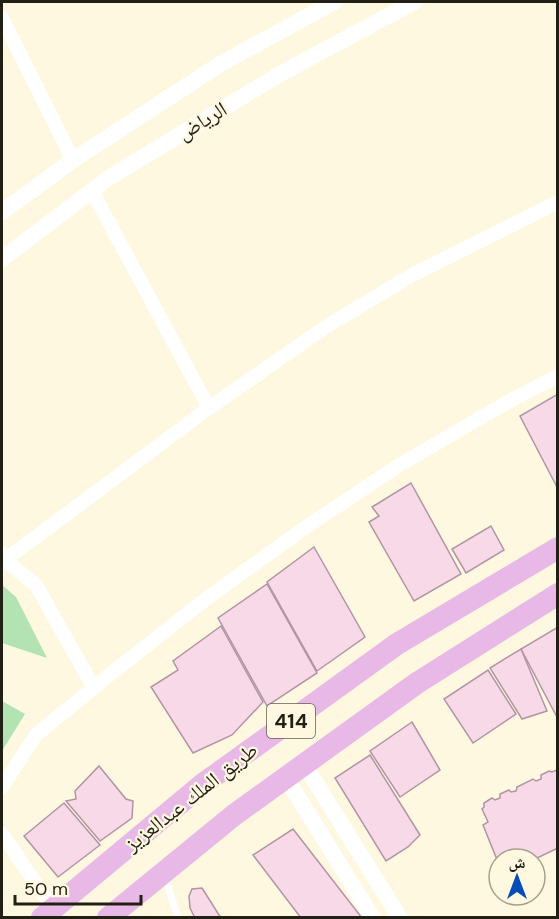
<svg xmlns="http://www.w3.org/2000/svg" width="559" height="919" font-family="'DM Sans','Noto Naskh Arabic',sans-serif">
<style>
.green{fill:#b3e3b3}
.building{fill:#f7d9e8;stroke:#b195a4;stroke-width:1.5}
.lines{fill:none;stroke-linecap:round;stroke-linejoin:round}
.service{stroke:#fff;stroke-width:7}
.minor{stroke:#fff;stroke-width:14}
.tertiary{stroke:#fff;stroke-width:16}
.trunk{stroke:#e8b8e7;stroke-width:22}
.labels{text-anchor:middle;stroke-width:4.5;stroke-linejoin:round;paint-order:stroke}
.shield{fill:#fef8e1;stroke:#646052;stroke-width:1.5}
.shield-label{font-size:20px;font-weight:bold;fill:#221f14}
.street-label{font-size:21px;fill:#221f14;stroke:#fef8e1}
</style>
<rect width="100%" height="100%" fill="#fef8e1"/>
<!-- green -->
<g class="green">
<path d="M2 585 16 597 47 658 2 643Z"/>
<path d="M2 701 25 714 2 751Z"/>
</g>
<!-- building -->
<g class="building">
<path d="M558 394V489L520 416Z"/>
<path d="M411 483 461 574 414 601 369 522 379 516 372 507Z"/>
<path d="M491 526 504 550 466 573 452 549Z"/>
<path d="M314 547 365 637 317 671 267 582Z"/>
<path d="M267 584 317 673 267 706 218 618Z"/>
<path d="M221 626 263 702 232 735 193 753 151 687 178 670 173 661Z"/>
<path d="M558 627V719L521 649Z"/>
<path d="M521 649 547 711 522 719 490 668Z"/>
<path d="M488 670 516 714 473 743 444 699Z"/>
<path d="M412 722 440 770 400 797 370 751Z"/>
<path d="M370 755 420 835 408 847 386 861 335 778Z"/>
<path d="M99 766 126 799 133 801 132 818 100 841 66 801 76 799 75 791Z"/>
<path d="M558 767V848L535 859H499L498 862 483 825 488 822 482 809 484 807V803L492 798 495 800 500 798V794L509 790 511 792 516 791 517 787 533 779 536 781 541 779V775L549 771 552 772 557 770Z"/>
<path d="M64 803 100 845 58 877 24 836Z"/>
<path d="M293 829 362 918H301L253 855Z"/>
<path d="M202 888 221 918H195L190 908 189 896 192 889Z"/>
</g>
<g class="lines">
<!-- service -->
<path class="service" d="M165 877 178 918"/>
<!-- minor -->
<g class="minor">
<path d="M2 18 73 160"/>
<path d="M92 191 209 408"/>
<path d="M2 554 5 560 36 585 94 688"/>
<path d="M5 560 209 408 327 326 412 275 558 202"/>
<path d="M2 787 36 735 108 676 206 599 303 529 401 464 506 403 558 376"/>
<path d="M2 834 53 908"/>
</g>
<!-- tertiary -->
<g class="tertiary">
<path d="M2 212 73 160 222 63 334 2"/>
<path d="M2 259 110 177 280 74 414 2"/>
<path d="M304 764 400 918"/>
<path d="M286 778 373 918"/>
</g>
<!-- trunk -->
<g class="trunk">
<path d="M42 918 203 784 397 644 558 548"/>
<path d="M108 918 234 815 417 683 558 594"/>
</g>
</g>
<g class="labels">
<!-- shield labels -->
<rect class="shield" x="267" y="704" width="48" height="34" rx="4.5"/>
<g class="shield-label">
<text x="291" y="728">414</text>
</g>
<!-- street labels -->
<g class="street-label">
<text transform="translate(202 121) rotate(-31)" y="7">الرياض</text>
<text transform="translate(191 797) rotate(-38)" y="7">طريق الملك عبدالعزيز</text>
</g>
</g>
<!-- border -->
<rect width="559" height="919" fill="none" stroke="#221f14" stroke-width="6"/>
<!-- north arrow -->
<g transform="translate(517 877)"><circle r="28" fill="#fef8e1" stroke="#a6a18f" stroke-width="1.5"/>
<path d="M0-4.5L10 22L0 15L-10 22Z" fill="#014db7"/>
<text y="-9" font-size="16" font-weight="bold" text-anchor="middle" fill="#221f14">ش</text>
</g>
<!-- scale -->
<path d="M15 895v9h126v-9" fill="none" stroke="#221f14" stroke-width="3"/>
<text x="24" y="895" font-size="18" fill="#221f14" stroke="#fef8e1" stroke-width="4.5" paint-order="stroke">50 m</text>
</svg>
